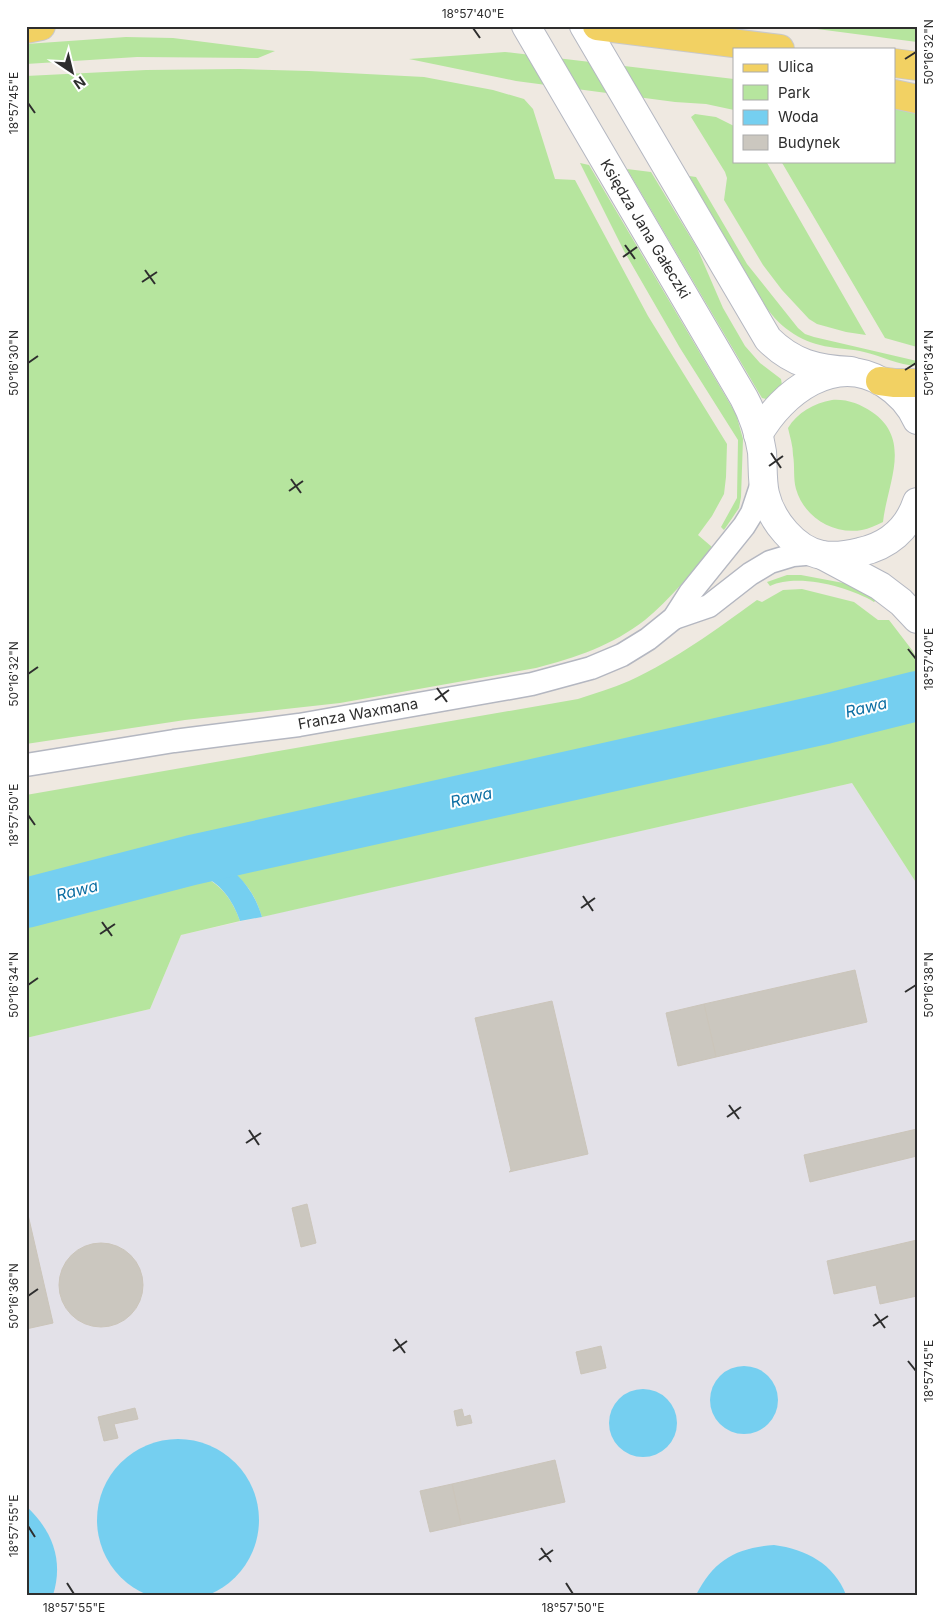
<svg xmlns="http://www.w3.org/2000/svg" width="943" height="1621" font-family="Inter,sans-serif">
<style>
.industrial{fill:#e3e1e8}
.green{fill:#b6e59e}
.water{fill:#75cff0}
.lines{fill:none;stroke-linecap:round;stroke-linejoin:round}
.river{stroke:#75cff0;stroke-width:50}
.building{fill:#cbc7bf;stroke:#cbc5ba}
.street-casing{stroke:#b4b7c1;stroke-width:25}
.secondary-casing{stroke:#b4b7c1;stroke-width:30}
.primary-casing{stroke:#c9c9c9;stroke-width:30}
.street{stroke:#fff;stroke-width:22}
.secondary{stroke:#fff;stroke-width:28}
.primary{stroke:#f2d163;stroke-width:28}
.ticks{fill:none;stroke:#2e2e2e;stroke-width:2}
.labels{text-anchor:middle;stroke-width:4;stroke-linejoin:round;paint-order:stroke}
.street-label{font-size:15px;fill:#2e2e2e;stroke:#fff}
.water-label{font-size:16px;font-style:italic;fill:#0d6fa3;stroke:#fff}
.neatline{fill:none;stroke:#2e2e2e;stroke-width:2}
.ticks-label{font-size:12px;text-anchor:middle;fill:#2e2e2e}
</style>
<rect width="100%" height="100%" fill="#efe9e1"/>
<!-- industrial -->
<path class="industrial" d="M852 783 917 884V1595H26V1038L150 1009 181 935Z"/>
<!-- green -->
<g class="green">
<path d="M794 26H917V42Z"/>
<path d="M126 37 173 38 275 51 258 58 137 57 26 64V44Z"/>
<path d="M505 52 734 79V110L706 104 675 102 516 81 409 59Z"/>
<path d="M240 69 309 71 424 77 493 90 524 99 533 109 555 179 575 180 648 316 727 444 726 477 724 494 712 516 698 535 712 547C692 573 670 599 645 620 613 645 575 658 536 668L340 703 185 720 26 744V76L146 70Z"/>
<path d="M894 102 917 109V347L885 338 781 161H894Z"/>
<path d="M695 114 716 117 734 126V161H766L866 335 846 332 817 324 809 319 782 290 763 265 724 200 727 178 725 172 691 117Z"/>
<path d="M580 163 589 165 736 414 743 439 741 497 739 508 724 530 721 527 737 498 738 440 680 348 624 251Z"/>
<path d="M627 169 651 172 697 248 723 308 745 346 760 363 781 379 782 385 766 399 762 398 759 393Z"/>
<path d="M689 176 696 177 747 264 798 328 805 334 814 337 917 361V366C898 365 882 356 864 352 853 349 841 349 830 347 803 343 781 329 766 307Z"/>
<path d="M832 400C847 399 860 404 872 412 913 440 887 484 883 522 876 525 869 529 862 530 833 535 804 517 796 489 793 478 795 466 793 455 793 446 790 437 788 428 797 413 814 403 832 400Z"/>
<path d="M787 575H801L854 585 877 599 874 602C849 587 798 573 770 586L767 582Z"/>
<path d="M802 589 854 602 878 620H889L912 650 917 659V682L877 695 576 771 277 835 26 898V795L578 699C595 693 613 688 629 681 678 658 714 631 757 600L762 602 783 590Z"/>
<path d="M917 709V884L852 783 262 917C255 895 248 885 231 870L251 857 559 791Z"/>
<path d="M165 871 167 877C177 876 190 872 199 875 221 883 233 901 240 921L181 935 150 1009 26 1038V907Z"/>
</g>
<!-- water -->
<g class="water">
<path d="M209 851C235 872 252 884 262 917L240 921C233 901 221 882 199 875 190 872 177 876 167 877L165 871 26 907V898Z"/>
<circle cx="744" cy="1400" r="34"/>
<circle cx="643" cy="1423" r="34"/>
<circle cx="178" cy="1520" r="81"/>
<path d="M26 1506C52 1530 64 1560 53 1595H26Z"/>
<path d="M774 1545C806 1549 834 1564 846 1595H696C714 1560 736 1548 774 1545Z"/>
</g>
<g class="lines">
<!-- river -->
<path class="river" d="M26 903 192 860 825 719 917 696"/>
</g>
<!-- building -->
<g class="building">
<path d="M855 970 867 1022 716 1057 704 1004Z"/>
<path d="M552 1001 588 1154 509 1172 511 1170 475 1018Z"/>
<path d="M704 1004 716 1057 678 1066 666 1013Z"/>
<path d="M917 1129V1156L810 1182 804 1155Z"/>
<path d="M307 1204 316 1243 301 1247 292 1208Z"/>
<path d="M26 1206 53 1323 26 1329Z"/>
<path d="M917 1240V1296L880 1304 876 1285 834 1294 827 1261Z"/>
<circle cx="101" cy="1285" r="42"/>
<path d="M601 1346 606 1368 581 1374 576 1352Z"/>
<path d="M135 1408 138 1419 114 1424 118 1438 104 1441 98 1417Z"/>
<path d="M462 1409 464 1417 470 1415 472 1423 457 1426 454 1411Z"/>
<path d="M555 1460 565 1502 461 1525 452 1484Z"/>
<path d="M452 1484 461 1525 430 1532 420 1491Z"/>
</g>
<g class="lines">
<!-- street casing -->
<g class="street-casing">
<g id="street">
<path d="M674 618 709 606 750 574 770 562 793 555 817 553"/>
<path d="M26 765 174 741 299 725 532 684 591 668 622 655 648 639 674 618 690 593 744 526 752 513 763 480"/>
</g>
</g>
<!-- secondary casing -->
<g class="secondary-casing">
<g id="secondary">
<path d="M526 26 744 398C753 415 759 433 762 452 763 466 762 481 765 494 771 520 795 550 822 555 834 557 848 555 860 552 888 546 908 529 917 502"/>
<path d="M584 26 768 339C793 364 817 369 851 371"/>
<path d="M758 435C782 392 835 352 884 383 898 392 910 404 917 420"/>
<path d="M822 555 880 586 901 602 917 619"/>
</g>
</g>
<!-- primary casing -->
<g class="primary-casing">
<g id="primary">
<path d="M597 26 780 49"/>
<path d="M26 29 41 26"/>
<path d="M894 63 917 66"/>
<path d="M894 94 917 99"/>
<path d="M880 381 895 383H917"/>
</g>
</g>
<!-- street -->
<use href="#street" class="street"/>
<!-- secondary -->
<use href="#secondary" class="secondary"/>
<!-- primary -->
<use href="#primary" class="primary"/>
</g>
<!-- ticks -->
<path class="ticks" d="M473 28 480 38M905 59 916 52M28 103 35 113M625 245 635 259M623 257 637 247M145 270 155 284M142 282 157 272M28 363 38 356M905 370 916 363M771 453 781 468M769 466 783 456M291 479 301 493M289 491 303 481M908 649 916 659M28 674 38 667M437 688 447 702M435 700 449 690M28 815 35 825M583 896 593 911M581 908 595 898M102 922 112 936M100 934 115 924M28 985 38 978M905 992 916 985M729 1105 739 1119M727 1117 741 1107M249 1130 259 1145M246 1143 261 1133M28 1296 38 1289M875 1314 885 1328M873 1326 888 1316M395 1339 405 1353M393 1351 407 1341M908 1361 916 1371M28 1526 35 1537M541 1548 551 1562M539 1560 553 1550M67 1583 74 1594M566 1583 573 1594"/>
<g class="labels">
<!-- street labels -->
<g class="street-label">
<text transform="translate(645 229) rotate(59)" y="5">Księdza Jana Gałeczki</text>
<text transform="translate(358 714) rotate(-10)" y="5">Franza Waxmana</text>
</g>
<!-- water labels -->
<g class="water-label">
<text transform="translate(866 707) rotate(-13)" y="6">Rawa</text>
<text transform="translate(471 797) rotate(-13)" y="6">Rawa</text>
<text transform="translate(77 890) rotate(-14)" y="6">Rawa</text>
</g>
</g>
<!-- border -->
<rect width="943" height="1621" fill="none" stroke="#ffffff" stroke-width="55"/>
<!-- legend -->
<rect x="733" y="48" width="162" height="115" fill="#ffffff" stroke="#ababab"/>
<rect x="743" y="64" width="25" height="8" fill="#f2d163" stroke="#ababab"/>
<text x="778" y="72" font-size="15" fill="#2e2e2e">Ulica</text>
<rect x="743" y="85" width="25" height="15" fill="#b6e59e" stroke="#ababab"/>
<text x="778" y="98" font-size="15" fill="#2e2e2e">Park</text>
<rect x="743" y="110" width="25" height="15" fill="#75cff0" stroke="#ababab"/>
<text x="778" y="122" font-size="15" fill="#2e2e2e">Woda</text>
<rect x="743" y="135" width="25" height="15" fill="#cbc7bf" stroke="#ababab"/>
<text x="778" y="148" font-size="15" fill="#2e2e2e">Budynek</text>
<!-- north arrow -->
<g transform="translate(72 72) rotate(145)" stroke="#ffffff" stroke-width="4" paint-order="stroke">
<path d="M0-4L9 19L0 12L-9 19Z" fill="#2e2e2e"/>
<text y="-8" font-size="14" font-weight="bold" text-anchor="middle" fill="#2e2e2e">N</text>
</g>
<rect x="28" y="28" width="888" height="1566" class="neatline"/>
<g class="ticks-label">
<text x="473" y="18">18°57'40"E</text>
<text transform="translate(929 52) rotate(-90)" y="4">50°16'32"N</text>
<text transform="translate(14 103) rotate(-90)" y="4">18°57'45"E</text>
<text transform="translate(14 363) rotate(-90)" y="4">50°16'30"N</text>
<text transform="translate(929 363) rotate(-90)" y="4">50°16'34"N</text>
<text transform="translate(929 659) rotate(-90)" y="4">18°57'40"E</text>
<text transform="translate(14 674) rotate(-90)" y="4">50°16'32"N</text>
<text transform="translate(14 815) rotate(-90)" y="4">18°57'50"E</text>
<text transform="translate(14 985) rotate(-90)" y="4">50°16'34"N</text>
<text transform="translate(929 985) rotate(-90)" y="4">50°16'38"N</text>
<text transform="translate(14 1296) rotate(-90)" y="4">50°16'36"N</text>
<text transform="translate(929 1371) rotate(-90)" y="4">18°57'45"E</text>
<text transform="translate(14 1526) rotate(-90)" y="4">18°57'55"E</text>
<text x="74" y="1612">18°57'55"E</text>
<text x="573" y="1612">18°57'50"E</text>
</g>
</svg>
